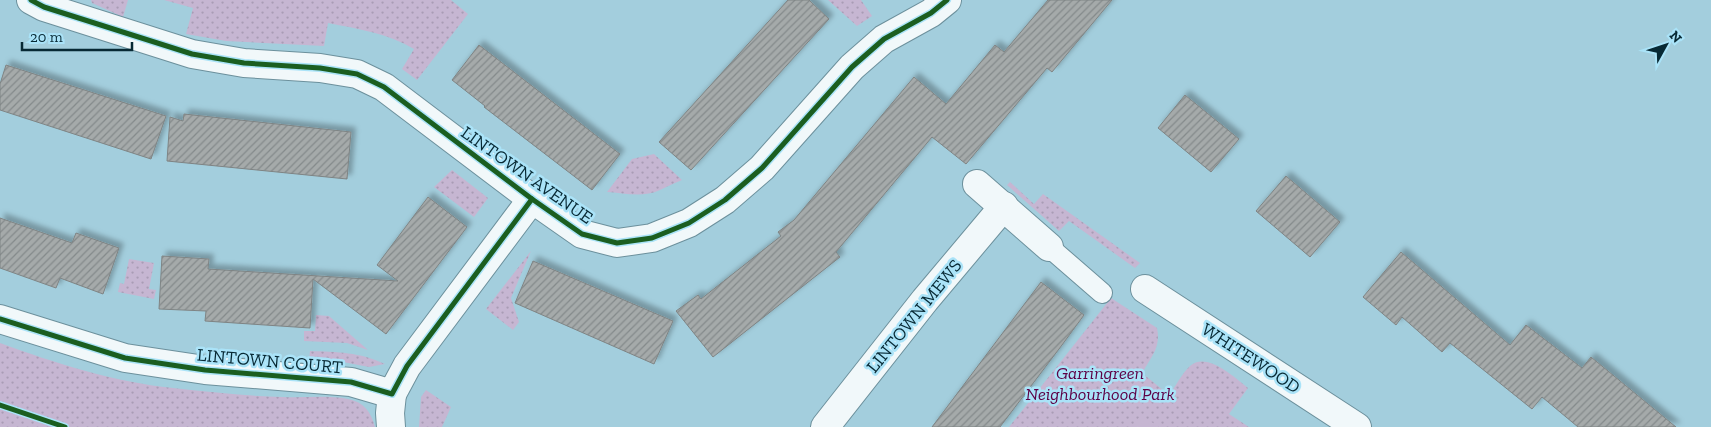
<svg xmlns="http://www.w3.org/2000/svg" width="1711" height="427" font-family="'Zilla Slab',serif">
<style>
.green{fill:url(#green-dots)}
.pitch{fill:#c6b6d2}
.building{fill:url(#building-hatch);stroke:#7f8484;filter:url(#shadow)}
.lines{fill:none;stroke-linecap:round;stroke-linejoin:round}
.lane-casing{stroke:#6c909c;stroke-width:22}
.street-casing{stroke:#6c909c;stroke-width:30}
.lane{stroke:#f1f8fa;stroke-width:20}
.street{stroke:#f1f8fa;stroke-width:28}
.cycleway-casing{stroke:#aae3f8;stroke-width:8}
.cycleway{stroke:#1b5e20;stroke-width:5}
.labels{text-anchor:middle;stroke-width:5;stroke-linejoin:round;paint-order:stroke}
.street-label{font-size:18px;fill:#072934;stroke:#aae3f8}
.park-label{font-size:18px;font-style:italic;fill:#5d0045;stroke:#aae3f8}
</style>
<defs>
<pattern id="green-dots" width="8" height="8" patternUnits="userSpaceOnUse" patternTransform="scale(1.25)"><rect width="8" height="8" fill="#c6b6d2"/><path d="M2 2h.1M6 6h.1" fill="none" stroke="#a99cb5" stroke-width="1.8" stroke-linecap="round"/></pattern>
<pattern id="building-hatch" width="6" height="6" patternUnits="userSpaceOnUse" patternTransform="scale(1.25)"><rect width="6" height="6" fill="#a5aaaa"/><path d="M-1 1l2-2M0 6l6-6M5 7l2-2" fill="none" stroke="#848a8b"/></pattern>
<filter id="shadow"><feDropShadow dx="4.5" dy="-4.5" stdDeviation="2.5" flood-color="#0004"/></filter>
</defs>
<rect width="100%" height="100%" fill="#a3cedd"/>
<!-- green -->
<g class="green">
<path d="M91 0H128L123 17 92 3Z"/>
<path d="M164 0H451L468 14 417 80 402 69 414 49C387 33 358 29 328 23L324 46 226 41 186 34 193 8Z"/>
<path d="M828 0H861L872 16 857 26Z"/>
<path d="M654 154 682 180C674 183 667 187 660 190 643 198 624 193 607 192L632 159Z"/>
<path d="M452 170 488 198 474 217 434 187Z"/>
<path d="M1010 182 1034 204 1043 194 1140 263 1135 268 1069 221 1059 231 1007 185Z"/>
<path d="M531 251 511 298 519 322 513 330 486 309Z"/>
<path d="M129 259 154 263 149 289 156 290 154 299 118 292 120 283 124 284Z"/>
<path d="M1111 298 1157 328C1161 347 1152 356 1142 373L1169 395C1176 386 1182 373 1190 366 1207 351 1235 378 1248 388L1229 414 1249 427H1009Z"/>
<path d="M316 315 329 316 368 350 347 343 304 341V331H315Z"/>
<path d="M0 343C55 363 114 382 173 388 209 392 247 396 283 397 304 398 327 395 348 399 364 402 371 412 375 427H0Z"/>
<path d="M310 351C338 352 359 352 385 364L369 367 343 362 309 360Z"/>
<path d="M426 390 451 407 442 427H419L421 397Z"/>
</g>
<!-- pitch -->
<path class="pitch" d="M1141 415 1159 427H1132Z"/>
<!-- building -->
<g class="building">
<path d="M788 0H809L829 19 691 170 659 142Z"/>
<path d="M1048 0H1112L1052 72 1047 68 966 164 932 137 836 252 840 257 713 357 676 311 698 295 701 299 781 236 778 232 794 220 914 77 946 104 995 45 1004 52Z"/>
<path d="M479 45 620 154 592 190 484 107 485 106 452 80Z"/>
<path d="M6 65 166 116 151 159 0 110V84Z"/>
<path d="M1185 95 1239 139 1211 172 1158 128Z"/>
<path d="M184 114 351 132 347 179 167 161 170 117 183 121Z"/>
<path d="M1286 176 1340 222 1310 257 1256 211Z"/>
<path d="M428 197 467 227 386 334 313 279 310 328 205 321 206 311 159 309 162 256 209 259 208 269 398 281 377 265Z"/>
<path d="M0 218 72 243 76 233 119 248 103 294 60 278 56 288 0 268Z"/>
<path d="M1401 252 1510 345 1526 325 1582 368 1591 357 1676 427H1578L1542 397 1532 409 1450 343 1442 352 1402 317 1396 325 1363 297Z"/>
<path d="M533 261 673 321 654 364 515 303Z"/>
<path d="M1041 282 1084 315 1062 345 1000 427H932Z"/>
</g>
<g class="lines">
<!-- lane casing -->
<g class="lane-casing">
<path id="lane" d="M1049 247 1102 293"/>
</g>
<!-- street casing -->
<g class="street-casing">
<g id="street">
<path d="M31 0 44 7 192 54 244 63 320 68 357 74 384 87 532 199 582 234 617 243 652 238 689 223 725 200 762 168 852 67 884 39 931 13 947 0"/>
<path d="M977 184 1049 247"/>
<path d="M1145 289 1357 427"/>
<path d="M0 319 125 358 205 370 351 382 392 394 407 366 532 199"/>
<path d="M391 427 390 413 392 394"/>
<path d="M825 427 925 300 1004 206"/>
</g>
</g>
<!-- lane -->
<use href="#lane" class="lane"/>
<!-- street -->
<use href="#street" class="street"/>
<!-- cycleway casing -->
<g class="cycleway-casing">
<g id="cycleway">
<path d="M31 0 44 7 192 54 244 63 320 68 357 74 384 87 532 199 582 234 617 243 652 238 689 223 725 200 762 168 852 67 884 39 931 13 947 0"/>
<path d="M0 319 125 358 205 370 351 382 392 394 407 366 532 199"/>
<path d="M0 405 65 427"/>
</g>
</g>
<!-- cycleway -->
<use href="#cycleway" class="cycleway"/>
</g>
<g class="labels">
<!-- street labels -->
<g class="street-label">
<text transform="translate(527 175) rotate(35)" y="6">LINTOWN AVENUE</text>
<text transform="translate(914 316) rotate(-51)" y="6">LINTOWN MEWS</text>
<text transform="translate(1251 358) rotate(33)" y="6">WHITEWOOD</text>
<text transform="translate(270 361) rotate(5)" y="6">LINTOWN COURT</text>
</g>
<!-- park labels -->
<g class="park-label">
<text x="1100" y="379">Garringreen<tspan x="1100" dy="21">Neighbourhood Park</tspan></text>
</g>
</g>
<!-- north arrow -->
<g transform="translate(1666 45) rotate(50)" stroke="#aae3f8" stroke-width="4" paint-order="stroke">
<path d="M0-4L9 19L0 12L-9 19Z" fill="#072934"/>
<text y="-8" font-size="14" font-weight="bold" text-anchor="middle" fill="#072934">N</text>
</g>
<!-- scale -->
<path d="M22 42v8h110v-8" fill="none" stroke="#072934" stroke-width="2.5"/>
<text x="30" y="42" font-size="15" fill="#072934" stroke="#aae3f8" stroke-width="4" paint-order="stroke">20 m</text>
</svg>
